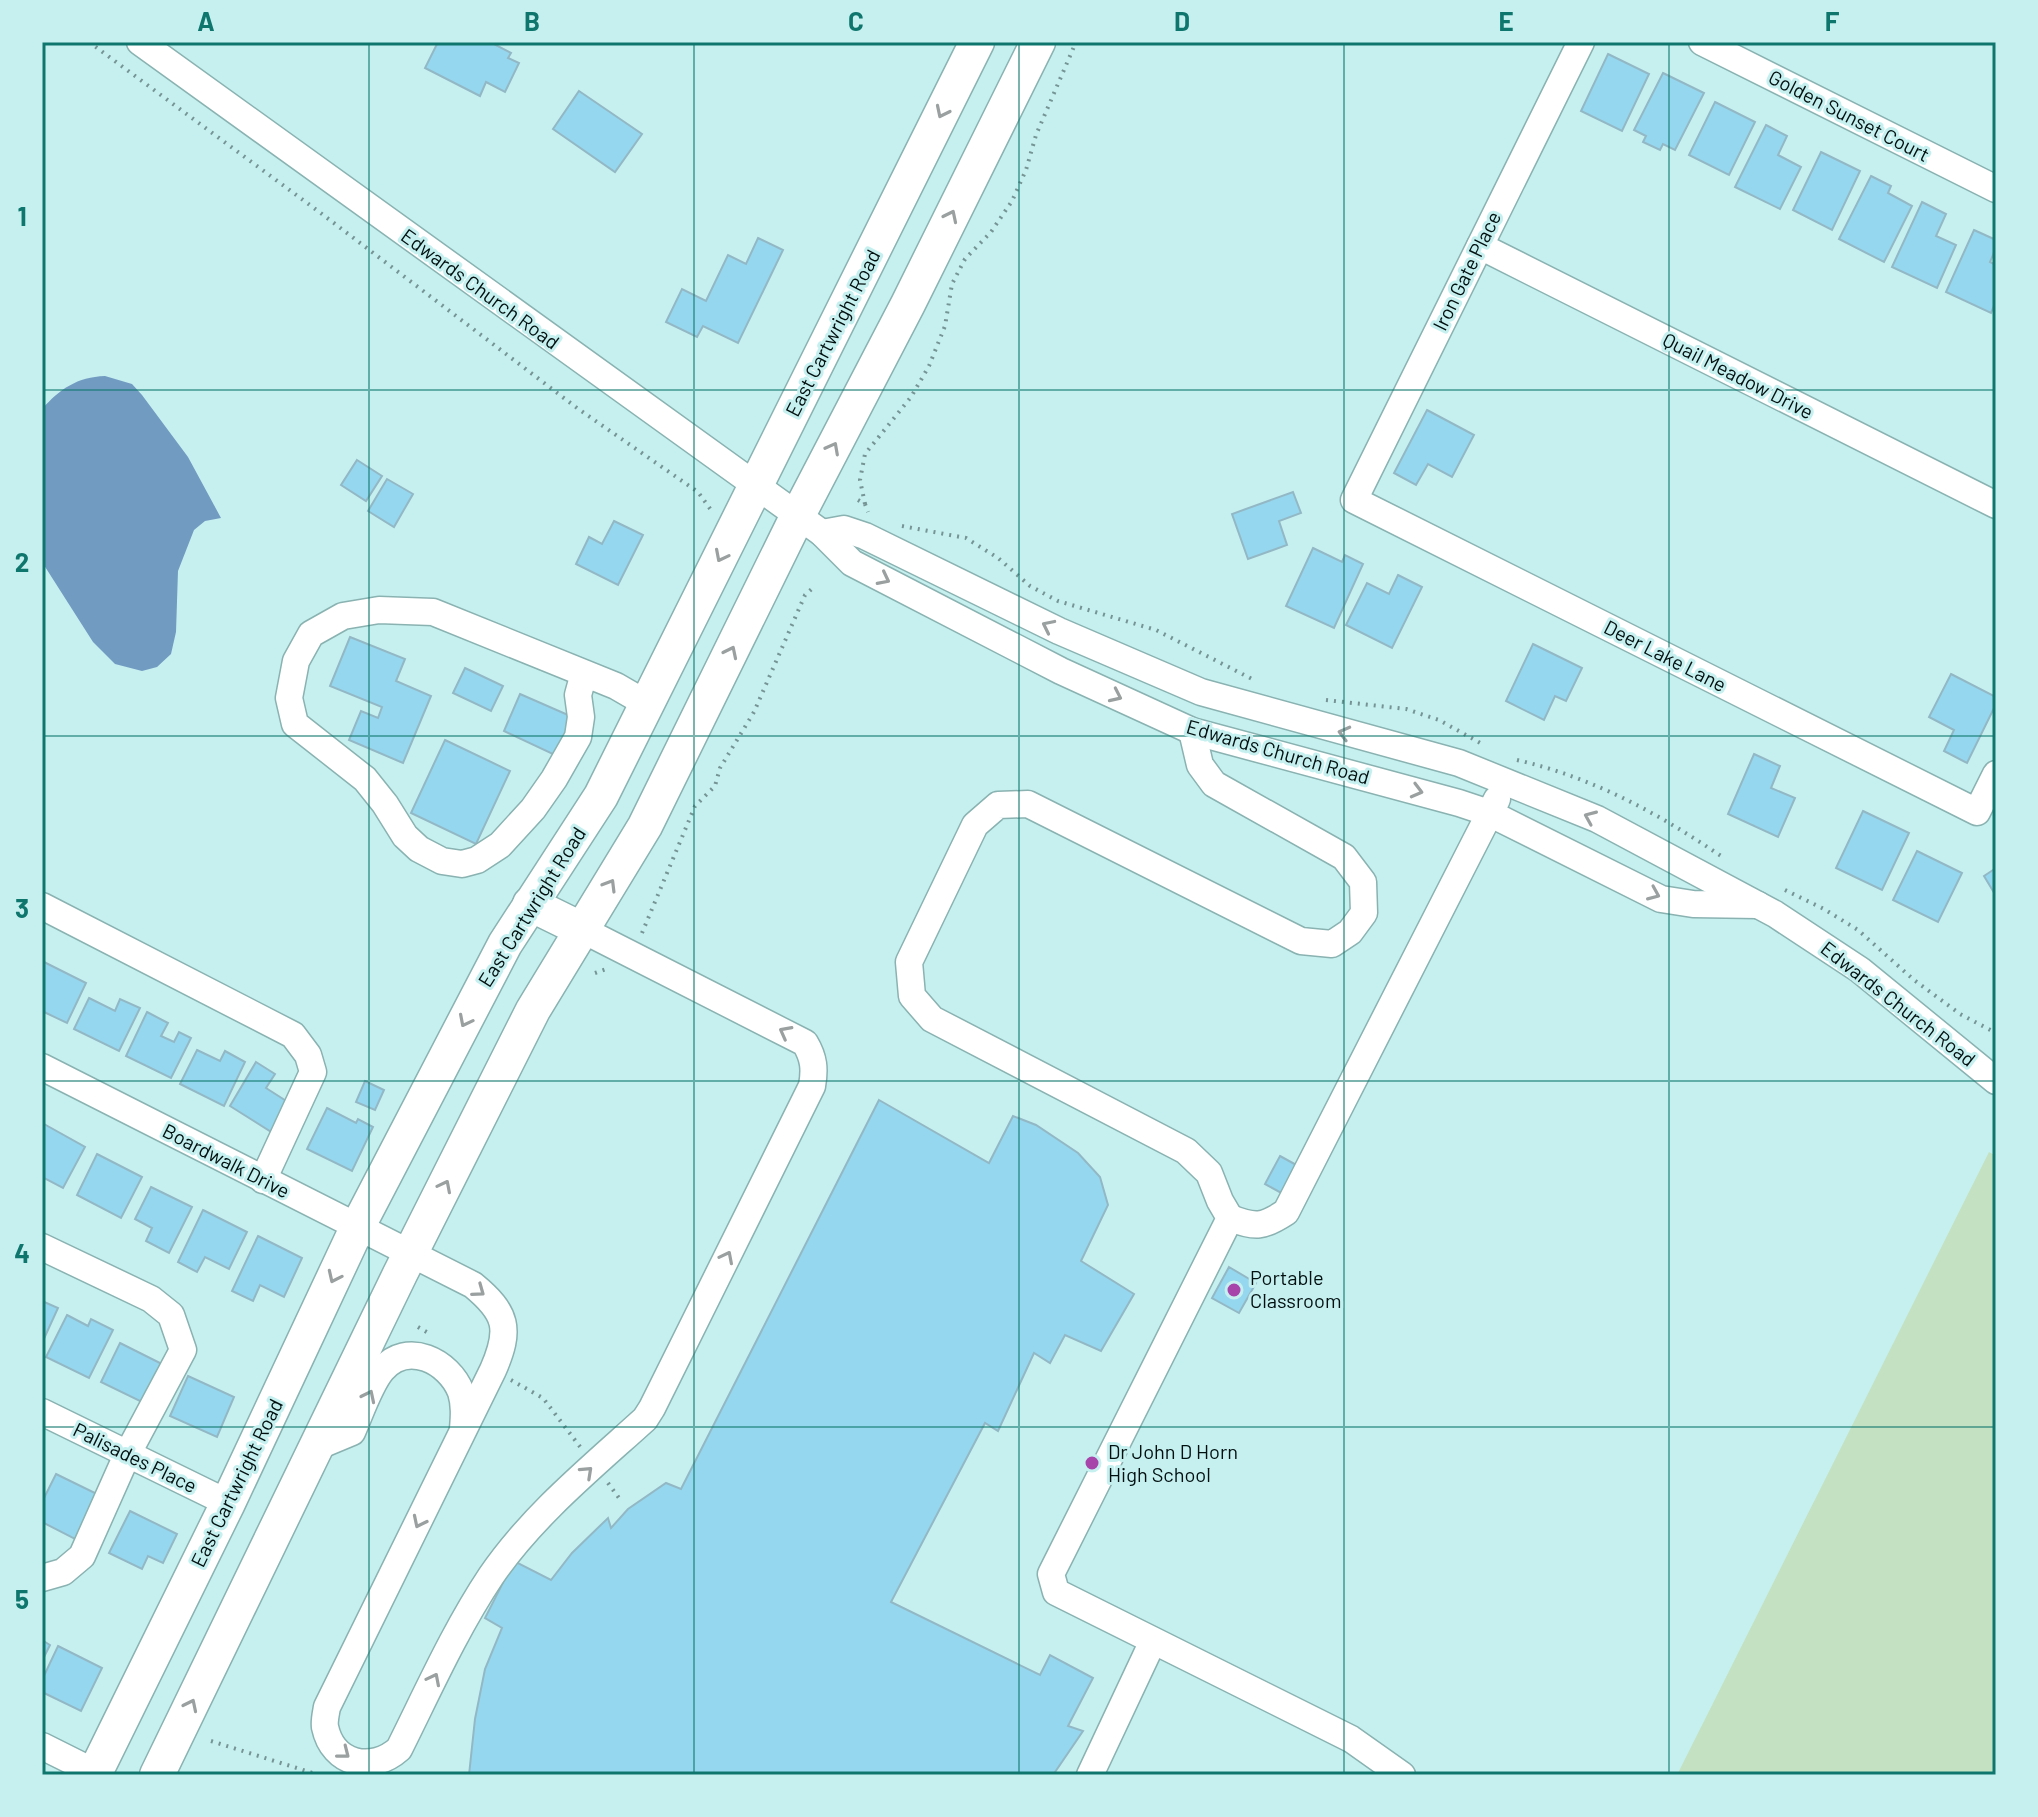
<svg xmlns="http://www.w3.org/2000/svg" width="2038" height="1817" font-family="Barlow,sans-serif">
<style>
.green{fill:#c4e1c1}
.water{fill:#729bc2}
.building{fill:#95d7ee;stroke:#93b8c5;stroke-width:2}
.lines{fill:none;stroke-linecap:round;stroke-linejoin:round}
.minor-casing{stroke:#89b2b1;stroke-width:29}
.major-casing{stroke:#89b2b1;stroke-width:37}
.path{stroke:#769494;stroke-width:4;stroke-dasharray:2 6;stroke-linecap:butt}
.minor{stroke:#fff;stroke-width:26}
.major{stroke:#fff;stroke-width:34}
.oneway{stroke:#9a9f9f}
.grid{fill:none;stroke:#0f766e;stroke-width:2;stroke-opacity:0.55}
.poi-dot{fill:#a845ab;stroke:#c6f0f0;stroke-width:3}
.labels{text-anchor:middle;stroke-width:6;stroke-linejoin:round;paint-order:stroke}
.street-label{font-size:20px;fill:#020f0f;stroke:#c6f0f0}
.poi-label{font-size:20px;fill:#020f0f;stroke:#c6f0f0;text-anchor:start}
.neatline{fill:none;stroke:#0f766e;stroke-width:3}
.grid-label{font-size:26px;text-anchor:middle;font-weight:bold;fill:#0f766e}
</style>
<rect width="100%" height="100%" fill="#c6f0f0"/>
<!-- green -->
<path class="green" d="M1989 1152 1996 1156V1775H1677Z"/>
<!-- water -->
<path class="water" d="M105 376 132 384 142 395 188 457 221 518 205 521 194 530 178 571 176 632 171 654 157 667 142 671 115 664 93 642 42 562V409C60 389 77 377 105 376Z"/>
<!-- building -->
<g class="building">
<path d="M438 42H490L511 53 508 58 519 63 505 92 486 82 480 96 425 68Z"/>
<path d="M1608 54 1649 74 1622 131 1581 111Z"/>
<path d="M1663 73 1704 93 1675 150 1663 144 1660 150 1643 142 1646 136 1634 130Z"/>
<path d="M579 91 642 134 615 172 553 129Z"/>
<path d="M1715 102 1755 122 1729 175 1689 155Z"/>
<path d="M1766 125 1787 136 1778 155 1801 167 1780 209 1735 187Z"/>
<path d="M1821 152 1860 171 1832 230 1793 210Z"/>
<path d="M1871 176 1891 186 1888 193 1912 206 1884 262 1839 239Z"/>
<path d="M1922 202 1946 214 1936 236 1956 245 1937 288 1892 267Z"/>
<path d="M1974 230 1996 240V248L1990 262 1996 265V301L1991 313 1946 292Z"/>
<path d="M758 238 783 250 738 343 703 326 697 337 666 322 682 289 706 301 728 255 746 264Z"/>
<path d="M1427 410 1474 435 1452 477 1428 464 1416 485 1394 473Z"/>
<path d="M357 460 382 476 366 501 341 485Z"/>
<path d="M387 479 413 494 394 527 368 511Z"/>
<path d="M1293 492 1301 513 1279 521 1287 545 1248 559 1232 514Z"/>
<path d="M614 521 643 535 618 585 576 564 589 537 602 544Z"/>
<path d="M1313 548 1342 562 1345 555 1363 564 1334 628 1286 606Z"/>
<path d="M1398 575 1422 587 1392 648 1346 625 1367 583 1389 594Z"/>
<path d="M350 637 405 659 396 681 431 696 403 763 349 740 361 711 378 718 382 707 330 686Z"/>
<path d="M1533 644 1582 668 1566 701 1555 696 1544 720 1506 701Z"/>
<path d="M465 668 503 686 491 711 453 693Z"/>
<path d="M1951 674 1996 697V704L1967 763 1944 751 1954 730 1929 717Z"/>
<path d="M520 694 575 718 557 756 504 731Z"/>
<path d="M445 740 510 771 476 844 411 813Z"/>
<path d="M1754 754 1780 766 1771 788 1795 798 1778 837 1728 814Z"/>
<path d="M1863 811 1909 833 1882 890 1836 868Z"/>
<path d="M1917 851 1962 873 1938 922 1893 900Z"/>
<path d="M1996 868V896L1984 876Z"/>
<path d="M42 961 86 983 67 1023 42 1011Z"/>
<path d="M89 998 115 1011 120 999 140 1008 119 1051 74 1029Z"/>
<path d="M147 1012 168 1023 161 1036 174 1042 179 1032 191 1038 171 1078 126 1056Z"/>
<path d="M197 1050 220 1061 225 1051 245 1062 224 1106 180 1084Z"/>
<path d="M256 1062 275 1074 266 1088 291 1104 273 1133 230 1106Z"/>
<path d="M365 1081 384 1090 375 1110 356 1102Z"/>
<path d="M879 1100 989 1163 1013 1116 1036 1125 1078 1153 1100 1177 1108 1205 1081 1261 1134 1294 1101 1351 1065 1335 1050 1363 1034 1353 998 1431 985 1423 891 1602 1040 1675 1050 1655 1093 1678 1068 1726 1083 1731 1053 1775H469L475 1719 485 1669 502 1628 485 1618 514 1561 551 1580 572 1553 608 1518 611 1528 628 1509 666 1483 681 1489Z"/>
<path d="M327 1108 356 1123 358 1119 373 1127 352 1171 307 1149Z"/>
<path d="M44 1124 85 1147 63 1188 42 1177Z"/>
<path d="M97 1154 142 1177 121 1218 77 1195Z"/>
<path d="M1280 1156 1309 1172 1294 1200 1265 1184Z"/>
<path d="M151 1187 192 1207 169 1253 146 1241 152 1228 135 1219Z"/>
<path d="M203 1210 247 1232 229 1269 205 1257 197 1272 178 1262Z"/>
<path d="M258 1236 302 1258 284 1297 260 1285 253 1301 232 1291Z"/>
<path d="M1229 1267 1256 1283 1239 1313 1212 1298Z"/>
<path d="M42 1301 58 1308 42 1343Z"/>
<path d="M67 1315 88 1326 91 1319 113 1330 89 1378 46 1357Z"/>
<path d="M120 1343 164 1365 146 1404 101 1382Z"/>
<path d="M188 1376 234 1397 217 1437 170 1416Z"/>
<path d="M56 1474 99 1495 77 1540 42 1522V1502Z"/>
<path d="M130 1511 177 1534 163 1563 148 1556 142 1569 109 1553Z"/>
<path d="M42 1640 50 1645 42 1661Z"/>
<path d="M58 1646 102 1668 81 1711 42 1692V1680Z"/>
</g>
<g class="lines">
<!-- minor casing -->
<g class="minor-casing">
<g id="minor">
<path d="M140 42 822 533 852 563 1061 671 1192 731 1459 803 1489 813 1661 899 1693 904 1758 905"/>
<path d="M1581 42 1354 500 1977 812 1996 774"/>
<path d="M1702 42 1996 189"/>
<path d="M1480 246 1996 505"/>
<path d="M822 533 844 529 865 536 1059 631 1201 692 1459 763 1597 819 1775 914 1860 970 1996 1081"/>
<path d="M584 673 578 695 581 717 578 737 554 779 533 809 500 845 477 860 462 864 442 861 419 849 405 836 385 804 365 779 295 724 289 698 296 661 311 634 343 616 379 610 433 612 616 686 647 704"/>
<path d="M1192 731 1200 765 1214 784 1344 857 1363 882 1364 913 1350 932 1332 944 1301 941 1028 804 998 805 975 825 909 962 912 996 932 1019 1186 1151 1209 1173 1220 1201 1230 1218 1051 1574 1056 1592 1351 1739 1402 1775"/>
<path d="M42 906 293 1035 308 1055 313 1072 263 1180"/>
<path d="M42 1067 473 1285C507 1313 511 1329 493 1370L327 1707C326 1713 324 1721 325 1727 333 1765 372 1773 399 1749 428 1691 455 1630 491 1576 532 1516 591 1468 645 1419L652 1408 812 1086C815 1069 814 1058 805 1043L583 930"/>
<path d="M1230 1218C1256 1228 1263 1227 1286 1212L1497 799"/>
<path d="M42 1247 151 1299 171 1315 183 1350 127 1455 82 1556 63 1572 42 1578"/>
<path d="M42 1412 228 1503"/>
<path d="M316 1447 352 1432C360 1414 370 1384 382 1370 407 1340 449 1361 461 1392 465 1405 464 1417 463 1429"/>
<path d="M42 1746 100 1775"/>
<path d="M1090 1775 1153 1641"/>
</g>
</g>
<!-- major casing -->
<g class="major-casing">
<g id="major">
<path d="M530 904 583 930"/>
<path d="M94 1775 228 1503 357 1228 505 944 601 796 977 42"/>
<path d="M157 1775 400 1274 533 1010 645 826 797 517 908 304 1038 42"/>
</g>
</g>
<!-- path -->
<g class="path">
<path d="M89 42 322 214 577 408 698 492 711 510"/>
<path d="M858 500 865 504 868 512"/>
<path d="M865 504 860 480 865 454 911 397 929 366 945 326 952 284 965 259 991 232 1012 201 1026 170 1036 135 1076 42"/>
<path d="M902 526 966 538 998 558 1030 586 1058 601 1156 630 1256 681"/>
<path d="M1326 700 1406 709 1439 720 1484 745"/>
<path d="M1517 760C1595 778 1659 814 1724 858"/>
<path d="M1785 890 1824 909 1858 930 1914 980 1960 1014 1996 1033"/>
<path d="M642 933 695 806 715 786 720 768 754 712 805 595 814 587"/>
<path d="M595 973 609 968"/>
<path d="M418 1327 430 1334"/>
<path d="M511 1380 543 1398 581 1448"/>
<path d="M608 1483 619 1498"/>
<path d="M211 1741 319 1775"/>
</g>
<!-- minor -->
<use href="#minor" class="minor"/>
<!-- major -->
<use href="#major" class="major"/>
</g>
<!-- one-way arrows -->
<defs><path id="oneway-chevron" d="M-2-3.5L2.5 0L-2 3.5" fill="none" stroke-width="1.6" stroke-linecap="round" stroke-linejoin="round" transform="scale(2)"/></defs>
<g class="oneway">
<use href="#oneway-chevron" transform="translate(942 112) rotate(116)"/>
<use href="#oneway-chevron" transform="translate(951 216) rotate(-64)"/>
<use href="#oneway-chevron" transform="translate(833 448) rotate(-62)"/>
<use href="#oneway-chevron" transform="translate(721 556) rotate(117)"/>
<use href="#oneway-chevron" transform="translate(884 579) rotate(27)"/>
<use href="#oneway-chevron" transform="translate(1048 626) rotate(-154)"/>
<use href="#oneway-chevron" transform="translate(731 652) rotate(-64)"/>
<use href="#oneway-chevron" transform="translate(1116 696) rotate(25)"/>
<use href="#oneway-chevron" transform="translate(1344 733) rotate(-165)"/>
<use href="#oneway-chevron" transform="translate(1417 791) rotate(15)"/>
<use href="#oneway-chevron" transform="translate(1590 817) rotate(-157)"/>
<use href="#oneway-chevron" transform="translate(610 885) rotate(-59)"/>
<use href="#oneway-chevron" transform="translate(1654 894) rotate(23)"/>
<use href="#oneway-chevron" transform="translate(465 1021) rotate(117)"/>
<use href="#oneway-chevron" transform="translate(785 1032) rotate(-152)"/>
<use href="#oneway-chevron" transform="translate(445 1186) rotate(-63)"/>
<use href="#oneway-chevron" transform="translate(727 1257) rotate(-63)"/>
<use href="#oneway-chevron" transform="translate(334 1277) rotate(115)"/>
<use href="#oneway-chevron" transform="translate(479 1291) rotate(36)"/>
<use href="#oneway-chevron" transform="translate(369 1396) rotate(-64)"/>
<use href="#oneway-chevron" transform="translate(587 1472) rotate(-43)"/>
<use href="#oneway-chevron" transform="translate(419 1522) rotate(116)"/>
<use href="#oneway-chevron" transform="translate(434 1679) rotate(-63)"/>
<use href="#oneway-chevron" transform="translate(191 1705) rotate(-64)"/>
<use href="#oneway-chevron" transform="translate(344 1753) rotate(38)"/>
</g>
<!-- grid -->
<path class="grid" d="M369 42V1775M694 42V1775M1019 42V1775M1344 42V1775M1669 42V1775M42 390H1996M42 736H1996M42 1081H1996M42 1427H1996"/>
<!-- markers -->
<g class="poi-dot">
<circle cx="1234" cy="1290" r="8"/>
<circle cx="1092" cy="1463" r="8"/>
</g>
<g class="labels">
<!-- street labels -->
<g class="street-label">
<text transform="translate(1849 116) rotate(27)" y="7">Golden Sunset Court</text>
<text transform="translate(1467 271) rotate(-64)" y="7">Iron Gate Place</text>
<text transform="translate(480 289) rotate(36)" y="7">Edwards Church Road</text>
<text transform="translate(833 333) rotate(-63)" y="7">East Cartwright Road</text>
<text transform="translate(1738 376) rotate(27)" y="7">Quail Meadow Drive</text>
<text transform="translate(1665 656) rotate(27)" y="7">Deer Lake Lane</text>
<text transform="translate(1278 752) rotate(16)" y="7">Edwards Church Road</text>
<text transform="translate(532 907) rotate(-58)" y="7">East Cartwright Road</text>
<text transform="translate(1898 1004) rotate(38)" y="7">Edwards Church Road</text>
<text transform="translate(226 1161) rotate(27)" y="7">Boardwalk Drive</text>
<text transform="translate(135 1458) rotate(26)" y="7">Palisades Place</text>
<text transform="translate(237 1483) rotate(-64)" y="7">East Cartwright Road</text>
</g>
<!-- poi labels -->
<g class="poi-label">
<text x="1250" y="1285">Portable<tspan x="1250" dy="23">Classroom</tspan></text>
<text x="1108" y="1459">Dr John D Horn<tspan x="1108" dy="23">High School</tspan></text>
</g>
</g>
<!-- border -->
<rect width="2038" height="1817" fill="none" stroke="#c6f0f0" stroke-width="88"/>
<rect x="44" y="44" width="1950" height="1729" class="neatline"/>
<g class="grid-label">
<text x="206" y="31">A</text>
<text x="532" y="31">B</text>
<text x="856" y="31">C</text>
<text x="1182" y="31">D</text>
<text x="1506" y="31">E</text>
<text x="1832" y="31">F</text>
<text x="22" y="226">1</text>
<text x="22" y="572">2</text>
<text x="22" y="918">3</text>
<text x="22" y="1263">4</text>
<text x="22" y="1609">5</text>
</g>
</svg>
